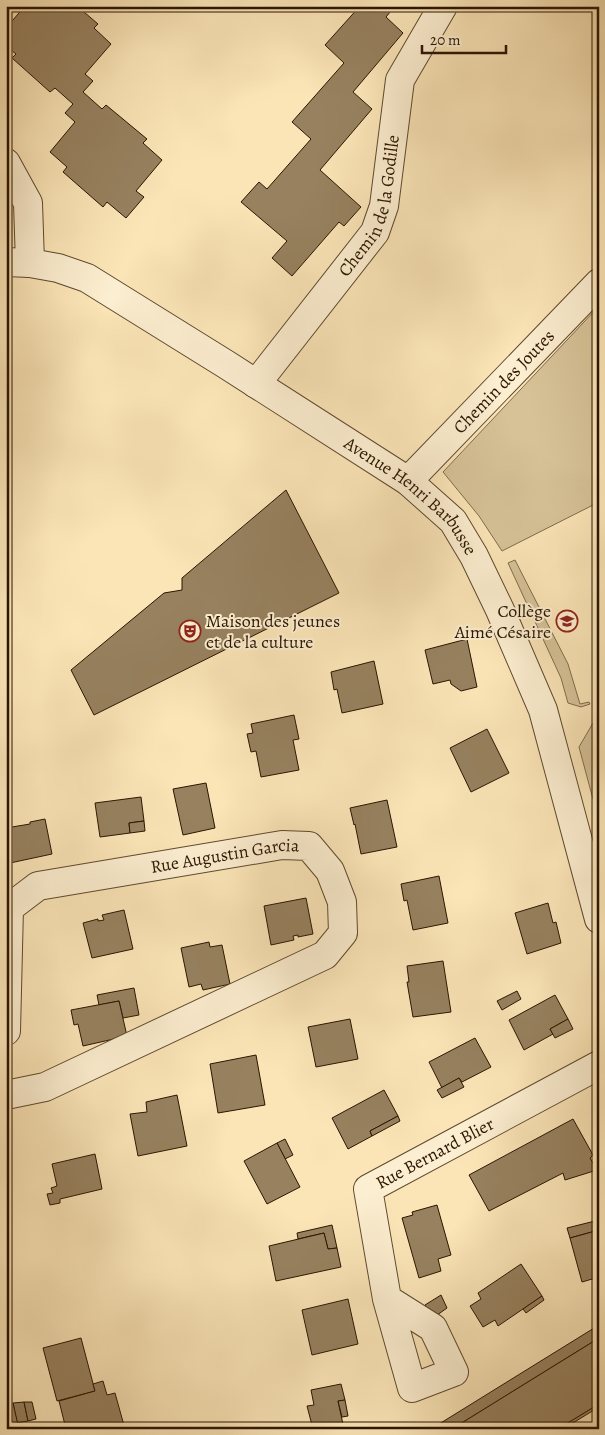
<svg xmlns="http://www.w3.org/2000/svg" width="605" height="1435" font-family="Alegreya,serif">
<style>
.green{fill:#d7c298;stroke:#806c4c}
.building{fill:#97815f;stroke:#2a1500}
.lines{fill:none;stroke-linecap:round;stroke-linejoin:round}
.minor-casing{stroke:#5e492e;stroke-width:30}
.minor{stroke:#fceed0;stroke-width:28}
.labels{text-anchor:middle;stroke-width:4;stroke-linejoin:round;paint-order:stroke}
.street-label{font-size:18px;fill:#2a1500;stroke:#fceed0}
.poi-label{font-size:18px;fill:#2a1500;stroke:#fceed0;text-anchor:end}
</style>
<rect width="100%" height="100%" fill="#fbe5b7"/>
<filter id="stains"><feTurbulence type="fractalNoise" baseFrequency=".004" numOctaves="4"/><feColorMatrix values="0 0 0 0 .2 0 0 0 0 .09 0 0 0 0 .02 0 0 0 .5 -.17"/></filter>
<radialGradient id="worn" r=".72"><stop offset=".6" stop-color="#630" stop-opacity="0"/><stop offset="1" stop-color="#630" stop-opacity=".3"/></radialGradient>
<!-- green -->
<g class="green">
<path d="M599 306V502L502 551 479 516 443 472Z"/>
<path d="M515 560 568 664 580 704 589 702 590 704 581 707 568 703 561 678 508 563Z"/>
<path d="M593 723 596 729 599 727V814H597L579 747Z"/>
</g>
<!-- building -->
<g class="building">
<path d="M25 6H77L98 24 94 28 111 44 85 74 93 81 83 92 102 109 106 105 147 139 143 143 162 160 136 191 144 197 126 218 107 202 103 207 63 172 67 167 50 152 75 122 65 113 73 104 55 88 50 92 12 58 16 54 6 46V28Z"/>
<path d="M360 6H395L386 17 403 33 353 92 372 109 320 170 361 207 344 226 339 222 292 276 272 258 287 241 241 202 259 182 267 189 311 139 292 122 344 63 325 45Z"/>
<path d="M286 490 339 593 94 715 71 670 164 593 182 590V578Z"/>
<path d="M467 639 477 687 461 691 451 684 450 680 433 684 425 650Z"/>
<path d="M374 661 383 704 342 713 337 689 334 690 331 672Z"/>
<path d="M294 715 299 739 293 740 299 770 261 777 256 751 251 752 247 734 253 733 251 724Z"/>
<path d="M487 729 509 773 471 792 450 748Z"/>
<path d="M206 783 215 828 183 835 173 789Z"/>
<path d="M141 797 144 821 129 823 130 833 100 837 95 803Z"/>
<path d="M387 800 397 847 361 854 355 824 354 825 350 808Z"/>
<path d="M45 819 52 854 10 863 8 856 6 857V828L30 824V822Z"/>
<path d="M144 821 145 831 130 833 129 823Z"/>
<path d="M439 876 448 923 413 930 407 900 404 901 401 884Z"/>
<path d="M306 898 313 934 298 937V935L293 936 294 940 271 945 264 906Z"/>
<path d="M548 903 553 923 556 922 561 943 527 954 515 913Z"/>
<path d="M124 910 133 949 92 958 83 923 98 919V921L104 920 102 915Z"/>
<path d="M209 942 210 947 222 945 230 984 203 990 201 984 189 987 181 948Z"/>
<path d="M443 961 451 1012 413 1017 407 982H409L407 966Z"/>
<path d="M134 988 139 1015 123 1018 119 1001 99 1005 97 995Z"/>
<path d="M517 991 521 999 502 1010 497 1001Z"/>
<path d="M555 995 568 1019 550 1029 553 1034 524 1050 509 1020Z"/>
<path d="M119 1001 127 1036 83 1046 78 1024 74 1025 71 1010Z"/>
<path d="M350 1019 358 1059 316 1067 308 1027Z"/>
<path d="M568 1019 573 1029 555 1038 550 1029Z"/>
<path d="M475 1038 491 1067 462 1082 459 1078 442 1088 429 1062Z"/>
<path d="M256 1055 265 1105 218 1113 210 1064Z"/>
<path d="M459 1078 464 1087 442 1098 437 1090Z"/>
<path d="M384 1090 398 1116 370 1131 372 1136 348 1149 332 1118Z"/>
<path d="M177 1095 187 1146 138 1156 130 1114 147 1112 146 1102Z"/>
<path d="M398 1116 400 1121 372 1136 370 1131Z"/>
<path d="M573 1119 593 1155 590 1158 597 1170 565 1180 563 1173 489 1211 469 1175Z"/>
<path d="M285 1139 293 1155 285 1159 277 1143Z"/>
<path d="M277 1143 300 1187 267 1204 244 1161Z"/>
<path d="M95 1154 102 1189 60 1199V1203L50 1205 47 1194 53 1193 51 1188 57 1186 52 1164Z"/>
<path d="M437 1205 451 1255 438 1259 441 1271 419 1278 402 1218 413 1215 412 1212Z"/>
<path d="M599 1220V1230L570 1238 567 1228Z"/>
<path d="M332 1225 337 1248 328 1249 324 1233 298 1239 297 1233Z"/>
<path d="M599 1230V1277L582 1282 570 1238Z"/>
<path d="M324 1233 328 1249 337 1248 341 1267 276 1281 269 1246Z"/>
<path d="M521 1264 542 1296 498 1326 495 1320 483 1327 470 1306 481 1299 478 1293Z"/>
<path d="M441 1295 447 1308 433 1318 425 1305Z"/>
<path d="M542 1296 544 1300 526 1313 523 1309Z"/>
<path d="M348 1299 358 1344 312 1355 302 1310Z"/>
<path d="M599 1325V1338L452 1429H431Z"/>
<path d="M81 1338 95 1391 57 1401 43 1348Z"/>
<path d="M599 1338V1404L558 1429H452Z"/>
<path d="M103 1381 107 1395 115 1393 125 1429H66L59 1401 95 1391 93 1384Z"/>
<path d="M341 1384 345 1400 338 1401 344 1429H313L307 1406 314 1405 311 1390Z"/>
<path d="M345 1400 348 1416 342 1417 338 1401Z"/>
<path d="M24 1402 28 1421 17 1423 13 1403Z"/>
<path d="M24 1402H32L36 1419 28 1421Z"/>
<path d="M13 1403 18 1425 6 1428V1404Z"/>
<path d="M599 1404V1407L563 1429H558Z"/>
</g>
<g class="lines">
<!-- minor casing -->
<g class="minor-casing">
<g id="minor">
<path d="M6 163 28 203 30 263"/>
<path id="s1" d="M6 262 30 263 58 268 87 278 227 365 408 481 453 521 474 556 500 610 543 710 599 919"/>
<path id="s2" d="M256 384 375 232 384 206 400 80 443 6"/>
<path id="s3" d="M408 481 599 283"/>
<path id="s4" d="M6 1031 9 908 38 886 282 845 309 846 330 871 342 902 343 933 325 955 45 1087 6 1095"/>
<path id="s5" d="M387 1299 433 1328 454 1372 412 1388 387 1299 368 1189 599 1065"/>
</g>
</g>
<!-- minor -->
<use href="#minor" class="minor"/>
</g>
<!-- icons -->
<defs>
<g id="school-ring" transform="scale(1.125)"><circle r="9.5" fill="#fceed0" stroke="#8f2418" stroke-width="1.5"/><path d="M0-5L7-2L0 1L-7-2ZM-4 1L0 2.5L4 1V4Q0 6-4 4Z" fill="#8f2418"/></g>
<g id="theatre-ring" transform="scale(1.125)"><circle r="9.5" fill="#fceed0" stroke="#8f2418" stroke-width="1.5"/><path d="M-5-5.5Q0-4 5-5.5V0Q5 5 0 6Q-5 5-5 0ZM-3.3-2.5H-1v1.5H-3.3ZM1-2.5H3.3v1.5H1ZM-2.8 1Q0 5.5 2.8 1Z" fill="#8f2418"/></g>
</defs>
<g fill-rule="evenodd">
<use href="#school-ring" x="567" y="621"/>
<use href="#theatre-ring" x="190" y="631"/>
</g>
<g class="labels">
<!-- street labels -->
<g class="street-label">
<text dy="6" stroke="none"><textPath href="#s2" startOffset="216">Chemin de la Godille</textPath></text>
<text dy="6" stroke="none"><textPath href="#s3" startOffset="138">Chemin des Joutes</textPath></text>
<text dy="6" stroke="none"><textPath href="#s1" startOffset="475">Avenue Henri Barbusse</textPath></text>
<text dy="6" stroke="none"><textPath href="#s4" startOffset="349">Rue Augustin Garcia</textPath></text>
<text dy="6" stroke="none"><textPath href="#s5" startOffset="428">Rue Bernard Blier</textPath></text>
</g>
<!-- poi labels -->
<g class="poi-label">
<text x="551" y="617">Collège<tspan x="551" dy="21">Aimé Césaire</tspan></text>
<text x="206" y="627" text-anchor="start">Maison des jeunes<tspan x="206" dy="21">et de la culture</tspan></text>
</g>
</g>
<!-- margin -->
<rect width="605" height="1435" fill="none" stroke="#fbe5b7" stroke-width="25"/>
<rect x="8" y="8" width="590" height="1420" fill="none" stroke="#2a1500" stroke-width="2.5"/>
<rect x="12" y="12" width="580" height="1410" fill="none" stroke="#2a1500"/>
<!-- scale -->
<path d="M422 45v8h84v-8" fill="none" stroke="#2a1500" stroke-width="2.5"/>
<text x="430" y="45" font-size="15" fill="#2a1500" stroke="#fceed0" stroke-width="4" paint-order="stroke">20 m</text>
<rect width="100%" height="100%" filter="url(#stains)"/>
<rect width="100%" height="100%" fill="url(#worn)"/>
</svg>
